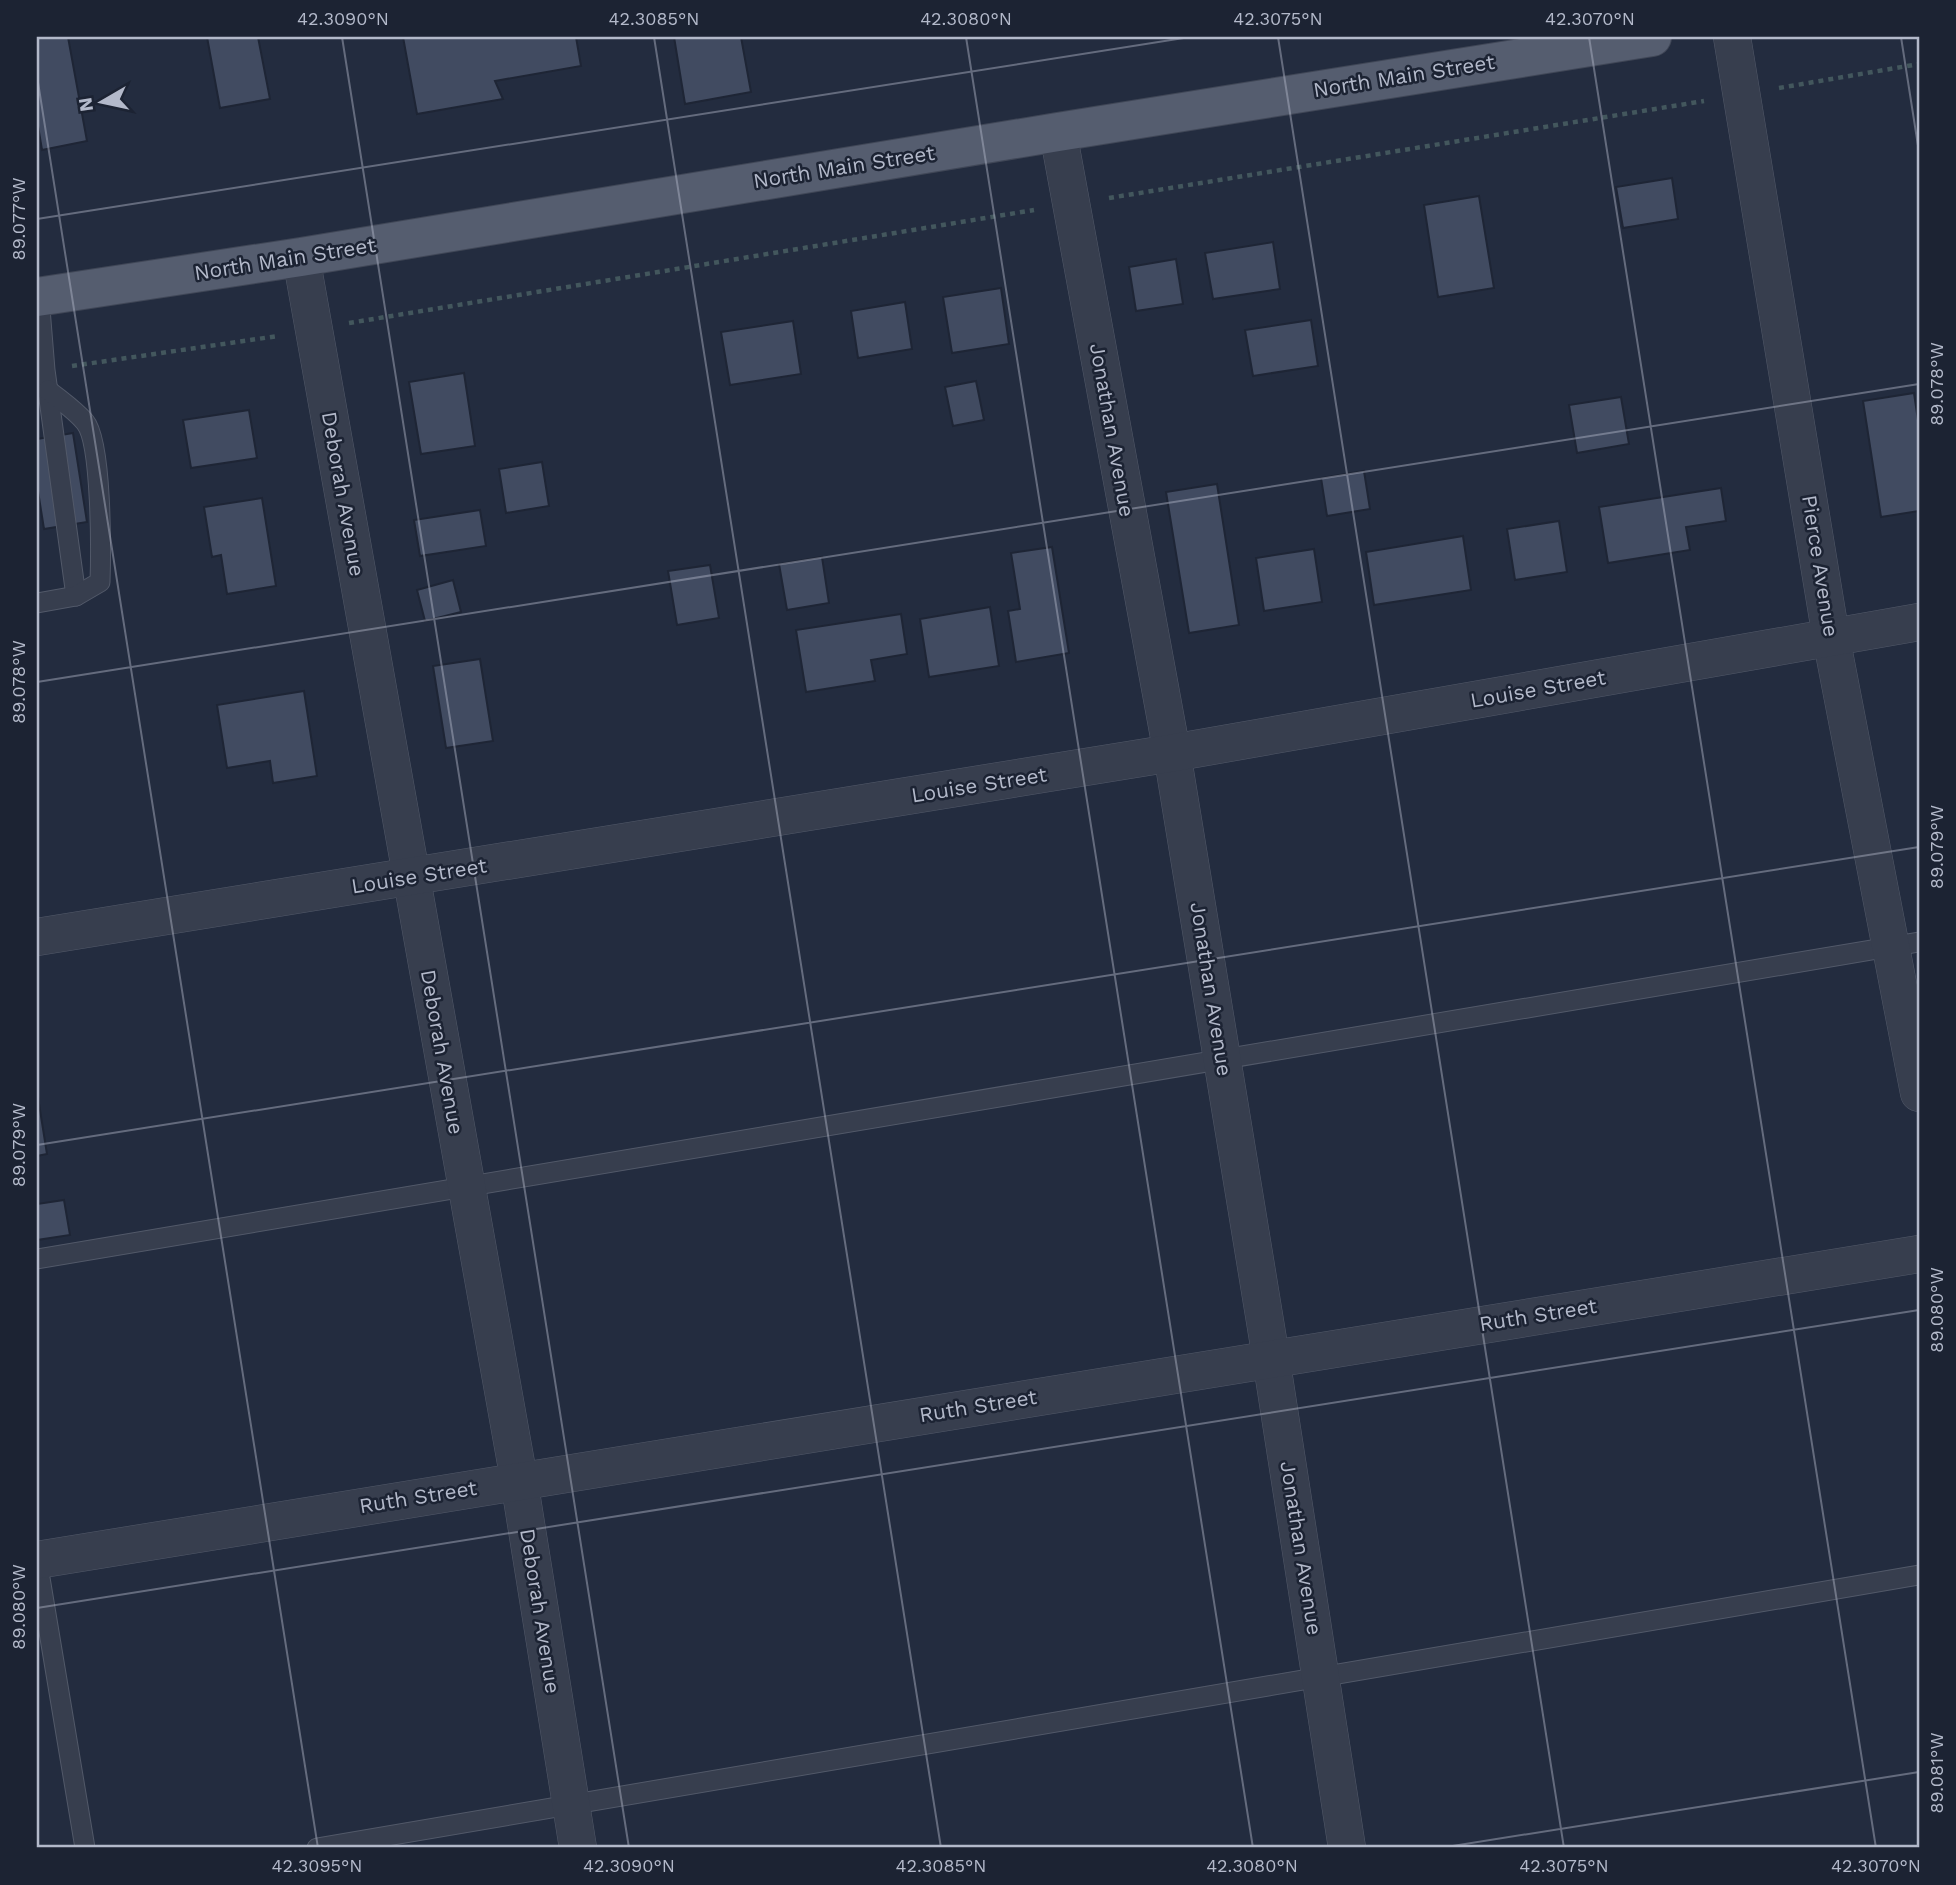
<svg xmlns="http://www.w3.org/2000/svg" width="1956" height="1885" font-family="'Work Sans',sans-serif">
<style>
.building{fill:#414b61;stroke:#1e2535;stroke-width:2}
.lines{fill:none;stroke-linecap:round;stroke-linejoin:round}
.lane-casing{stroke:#525969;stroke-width:21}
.street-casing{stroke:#525969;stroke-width:38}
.primary-casing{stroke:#404757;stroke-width:40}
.path{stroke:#43575d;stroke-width:4.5;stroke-dasharray:5 5;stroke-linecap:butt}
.lane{stroke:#373e4e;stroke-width:19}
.street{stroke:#373e4e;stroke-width:37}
.primary{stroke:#555d6f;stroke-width:38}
.ticks{fill:none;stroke:#b3b9ca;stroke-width:2;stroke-opacity:0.45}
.labels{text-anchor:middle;stroke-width:5;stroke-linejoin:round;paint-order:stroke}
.street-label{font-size:21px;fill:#b3b9ca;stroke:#1c2333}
.neatline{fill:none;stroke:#b3b9ca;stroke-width:2.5}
.ticks-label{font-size:18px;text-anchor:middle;fill:#b3b9ca}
</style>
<rect width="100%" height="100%" fill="#232c3f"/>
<!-- building -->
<g class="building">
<path d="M37 37H68L87 141 42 150 37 120Z"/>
<path d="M207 37H258L270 99 220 108Z"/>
<path d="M403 37H576L581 66 495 81 503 99 417 114Z"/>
<path d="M674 37H741L751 92 685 104Z"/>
<path d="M1672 178 1678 219 1623 228 1616 187Z"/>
<path d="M1479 196 1494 288 1438 297 1424 205Z"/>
<path d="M1273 242 1280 289 1213 299 1205 253Z"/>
<path d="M1176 259 1183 304 1136 311 1129 267Z"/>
<path d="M1001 288 1009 344 952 353 943 297Z"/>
<path d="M905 302 912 349 858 358 851 311Z"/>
<path d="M1311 320 1318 366 1253 376 1245 330Z"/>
<path d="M793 321 801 374 730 385 721 332Z"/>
<path d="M464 373 475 446 421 454 409 382Z"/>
<path d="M976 381 984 420 953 426 945 387Z"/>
<path d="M1914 393 1919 427V511L1881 517 1863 401Z"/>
<path d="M1621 397 1629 444 1577 453 1569 405Z"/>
<path d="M249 410 257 458 191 468 183 420Z"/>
<path d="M73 433 87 522 44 529 37 485V439Z"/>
<path d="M542 462 549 506 506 513 499 469Z"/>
<path d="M1364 471 1370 509 1327 516 1321 478Z"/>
<path d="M1217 484 1239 625 1189 633 1166 492Z"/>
<path d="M1721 488 1726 521 1686 527 1690 550 1608 563 1599 507Z"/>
<path d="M262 498 276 586 227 594 221 555 212 557 204 507Z"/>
<path d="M480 510 486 546 420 556 414 520Z"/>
<path d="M1559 521 1567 572 1515 580 1507 529Z"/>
<path d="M1463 536 1471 590 1374 605 1366 552Z"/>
<path d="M1052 547 1069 653 1016 662 1008 611 1020 609 1011 553Z"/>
<path d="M1314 549 1322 602 1264 611 1256 558Z"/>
<path d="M822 557 829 603 787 610 779 564Z"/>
<path d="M710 565 719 618 677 625 668 571Z"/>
<path d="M453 580 461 612 425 621 417 590Z"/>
<path d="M990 607 999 666 929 677 920 619Z"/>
<path d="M901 614 907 654 871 660 875 681 806 692 796 630Z"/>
<path d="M480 659 493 741 446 748 433 666Z"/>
<path d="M304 691 317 776 273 783 270 761 227 768 217 705Z"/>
<path d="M37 1091 47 1154 37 1156Z"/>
<path d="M64 1200 70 1235 37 1240V1204Z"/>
</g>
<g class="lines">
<!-- lane casing -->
<g class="lane-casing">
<g id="lane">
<path d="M39 296 45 370 76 596"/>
<path d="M37 603 76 596 100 582C101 553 102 442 85 422 75 410 60 400 48 390"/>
<path d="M37 1259 1919 942"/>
<path d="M37 1560 85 1848"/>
<path d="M317 1848 1919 1575"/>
</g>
</g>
<!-- street casing -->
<g class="street-casing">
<g id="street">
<path d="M1732 37 1831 637 1919 1093"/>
<path d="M1058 132 1172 753 1271 1358 1347 1848"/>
<path d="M301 257 519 1480 578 1848"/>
<path d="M37 937 1172 753 1919 622"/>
<path d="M37 1560 1919 1254"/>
</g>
</g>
<!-- primary casing -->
<g class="primary-casing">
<path id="primary" d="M37 297 301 257 1058 132 1652 37"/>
</g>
<!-- path -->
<g class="path">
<path d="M1779 88 1919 64"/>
<path d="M1109 198 1704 101"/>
<path d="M349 323 1034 210"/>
<path d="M72 366 278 336"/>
</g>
<!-- lane -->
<use href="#lane" class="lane"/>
<!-- street -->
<use href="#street" class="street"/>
<!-- primary -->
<use href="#primary" class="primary"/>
</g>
<!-- ticks -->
<path class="ticks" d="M342 37 629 1848M654 37 941 1848M966 37 1253 1848M1278 37 1564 1848M1589 37 1876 1848M1901 37 1919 152M37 76 318 1848M37 219 1190 37M37 682 1919 384M37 1145 1919 847M37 1608 1919 1310M1440 1848 1919 1772"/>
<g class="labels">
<!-- street labels -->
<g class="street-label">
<text transform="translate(1404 76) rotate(-9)" y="7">North Main Street</text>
<text transform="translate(844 167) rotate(-9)" y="7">North Main Street</text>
<text transform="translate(285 259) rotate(-9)" y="7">North Main Street</text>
<text transform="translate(1112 430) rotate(80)" y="7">Jonathan Avenue</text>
<text transform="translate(343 494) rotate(80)" y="7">Deborah Avenue</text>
<text transform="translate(1820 566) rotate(81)" y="7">Pierce Avenue</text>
<text transform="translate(1538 689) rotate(-10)" y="7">Louise Street</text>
<text transform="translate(979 785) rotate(-9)" y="7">Louise Street</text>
<text transform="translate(419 876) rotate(-9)" y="7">Louise Street</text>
<text transform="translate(1211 989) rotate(81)" y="7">Jonathan Avenue</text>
<text transform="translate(442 1052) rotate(80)" y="7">Deborah Avenue</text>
<text transform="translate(1538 1315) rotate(-9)" y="7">Ruth Street</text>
<text transform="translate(978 1406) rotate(-9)" y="7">Ruth Street</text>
<text transform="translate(418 1497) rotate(-9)" y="7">Ruth Street</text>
<text transform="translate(1301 1548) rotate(81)" y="7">Jonathan Avenue</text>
<text transform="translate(540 1611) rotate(81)" y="7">Deborah Avenue</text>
</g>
</g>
<!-- border -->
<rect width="1956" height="1885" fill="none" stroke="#1c2333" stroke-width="77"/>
<!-- north arrow -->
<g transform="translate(102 102) rotate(261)" stroke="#1c2333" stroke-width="5" paint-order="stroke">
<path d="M0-5L12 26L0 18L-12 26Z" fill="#b3b9ca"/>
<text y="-10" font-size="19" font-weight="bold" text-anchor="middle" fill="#b3b9ca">N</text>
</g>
<rect x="38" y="38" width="1880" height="1808" class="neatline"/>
<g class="ticks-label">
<text x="343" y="25">42.3090°N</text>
<text x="654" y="25">42.3085°N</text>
<text x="966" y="25">42.3080°N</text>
<text x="1278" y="25">42.3075°N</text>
<text x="1590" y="25">42.3070°N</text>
<text transform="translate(19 219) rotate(-90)" y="6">89.077°W</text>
<text transform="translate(1937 384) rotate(-90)" y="6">89.078°W</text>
<text transform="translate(19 682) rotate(-90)" y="6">89.078°W</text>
<text transform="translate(1937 847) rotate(-90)" y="6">89.079°W</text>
<text transform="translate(19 1145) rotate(-90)" y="6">89.079°W</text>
<text transform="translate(1937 1310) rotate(-90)" y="6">89.080°W</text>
<text transform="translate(19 1607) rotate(-90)" y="6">89.080°W</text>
<text transform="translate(1937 1773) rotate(-90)" y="6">89.081°W</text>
<text x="317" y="1872">42.3095°N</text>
<text x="629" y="1872">42.3090°N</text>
<text x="941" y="1872">42.3085°N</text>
<text x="1252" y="1872">42.3080°N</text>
<text x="1564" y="1872">42.3075°N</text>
<text x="1876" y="1872">42.3070°N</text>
</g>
</svg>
